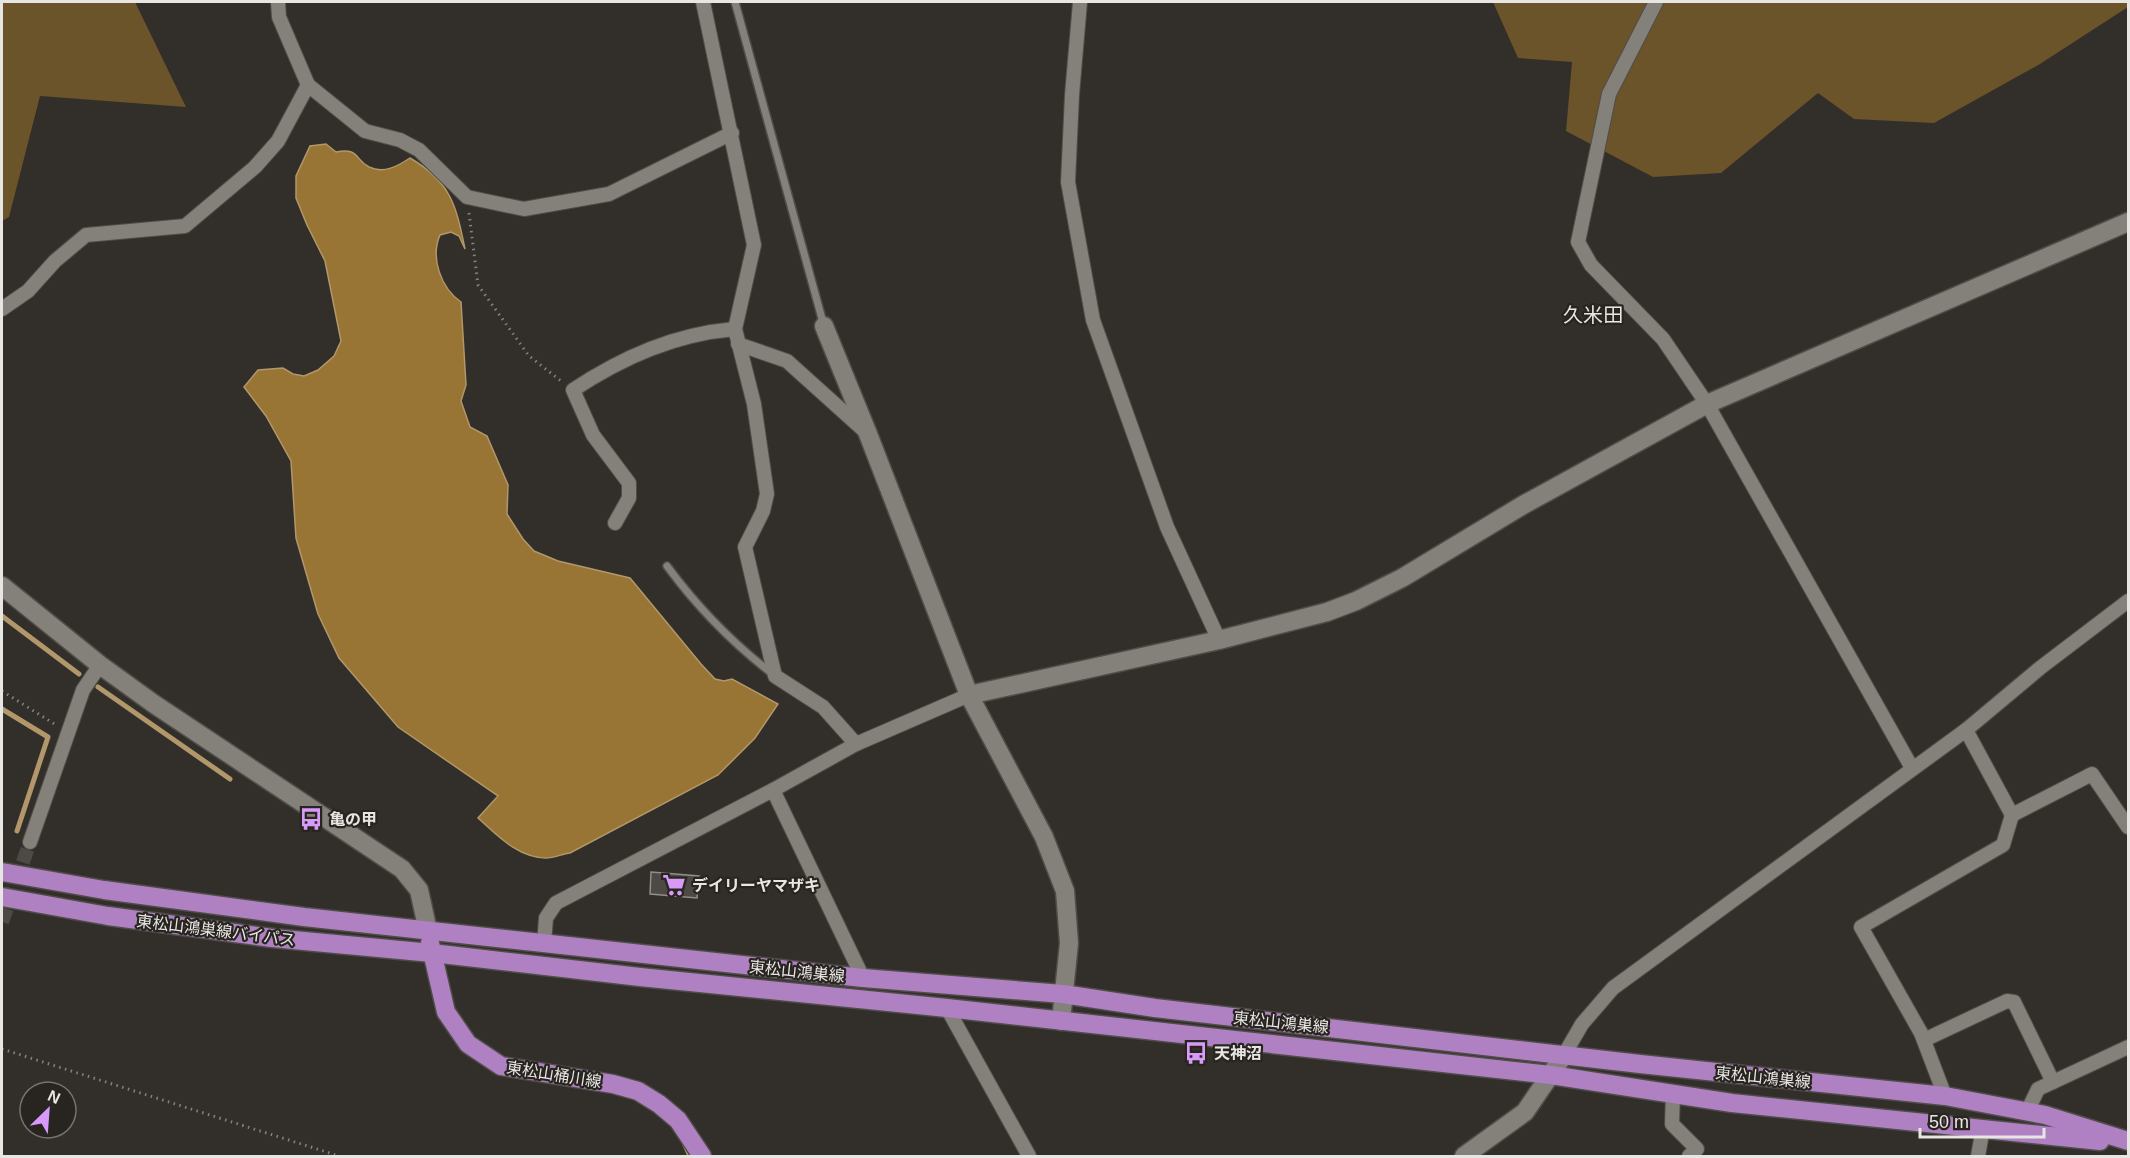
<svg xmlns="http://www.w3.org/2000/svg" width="2130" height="1158" font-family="Helvetica,'Noto Sans JP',sans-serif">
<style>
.green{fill:#6b532a}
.water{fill:#997535;stroke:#b19769;stroke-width:1.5}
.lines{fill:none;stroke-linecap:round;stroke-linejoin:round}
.stream{stroke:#b19769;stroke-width:5}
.building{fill:#4d4a45;stroke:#918e88;stroke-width:1.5}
.street-tunnel{stroke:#4d4a46;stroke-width:14;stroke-dasharray:14 7;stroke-linecap:butt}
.lane-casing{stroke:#504d49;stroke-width:10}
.street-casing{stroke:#504d49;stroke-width:16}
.secondary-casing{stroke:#504d49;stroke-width:21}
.primary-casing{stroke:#504d49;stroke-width:21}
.path{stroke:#85827e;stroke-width:3;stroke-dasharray:1.5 4.5;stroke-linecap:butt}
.lane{stroke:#84817b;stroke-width:7}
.street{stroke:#84817b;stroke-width:14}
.secondary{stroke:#84817b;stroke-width:18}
.primary{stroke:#af81c2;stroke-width:18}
.labels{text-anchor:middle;stroke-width:4.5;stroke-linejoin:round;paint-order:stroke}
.poi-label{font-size:16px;font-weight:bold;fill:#e8e6e3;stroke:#282521;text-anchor:start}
.street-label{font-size:16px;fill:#e8e6e3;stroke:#282521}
.quarter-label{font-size:20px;fill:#e8e6e3;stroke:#282521}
</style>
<rect width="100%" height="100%" fill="#322f2a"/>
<!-- green -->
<g class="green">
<path d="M2 2H135L186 107 40 96 9 217 2 221Z"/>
<path d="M1493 2H2128V7L2040 64 1934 123 1854 119 1818 93 1721 173 1653 177 1566 131 1572 62 1518 58Z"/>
</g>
<!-- water -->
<path class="water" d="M326 144 336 152C359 147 355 160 369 167 384 174 398 166 410 158 451 182 456 205 465 249L459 236 451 232 440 235C430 258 441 288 461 302L466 385 461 401 470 427 487 436 508 485 507 514 523 539 534 551 558 561 630 578 701 664 715 679 724 681 732 679 778 704 755 738 718 775 570 853C562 854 554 858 546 858 518 858 497 835 478 818L498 796 398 727 339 658 318 614 296 538 291 461 266 416 244 387 258 370 283 368 293 374 304 376 318 370 334 356 341 341 325 261 307 225 296 198V176L310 146Z"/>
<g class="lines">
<!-- stream -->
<g class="stream">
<path d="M2 616 79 674"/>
<path d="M98 687 230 779"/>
<path d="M2 709 48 737 17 831"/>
<path d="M685 1145 690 1156"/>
</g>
</g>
<!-- building -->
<path class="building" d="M651 872 699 876 697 898 650 894Z"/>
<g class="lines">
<!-- street-tunnel -->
<path class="street-tunnel" d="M2 922 30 842"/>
<!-- lane casing -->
<g class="lane-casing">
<g id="lane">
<path d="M735 2 824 326"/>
<path d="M667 566C698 608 732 643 774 675"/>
</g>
</g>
<!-- street casing -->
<g class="street-casing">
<g id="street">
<path d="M278 2 279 17 308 85 365 131 400 140 419 150 467 197 524 209 609 194 732 133"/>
<path d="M703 2 754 245 735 329 754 404 767 494 763 511 745 547 775 676 823 707 856 744"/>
<path d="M1080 2 1072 95 1068 182 1093 320 1167 527 1219 640"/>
<path d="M1656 2 1609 94 1578 242 1591 265 1663 339 1707 404 1912 768"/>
<path d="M2 309 28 291 55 261 86 235 185 226 255 167 278 141 308 85"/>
<path d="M738 344 787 361 867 433"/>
<path d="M615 523 629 498V483L593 435 573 390C623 357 675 334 735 329"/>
<path d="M1966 730 2012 815 2092 774 2128 827"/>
<path d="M773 790 863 978"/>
<path d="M30 842 83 690 100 665"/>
<path d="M544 944 546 918 556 903 773 790 856 744 969 695"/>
<path d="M947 1008 1029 1156"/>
<path d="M1924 1040 2007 1001 2014 1002 2053 1082 2038 1089 2027 1112"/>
<path d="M1564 1055 1582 1024 1613 988 1966 730 2040 668 2128 601"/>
<path d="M2053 1082 2128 1047"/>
<path d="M1673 1093 1672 1124 1697 1149 1689 1156"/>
<path d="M1945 1096 1921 1033 1861 927 2003 845 2012 815"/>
<path d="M1978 1156 1983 1128"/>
</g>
</g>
<!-- secondary casing -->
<g class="secondary-casing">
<g id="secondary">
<path d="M824 326 868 434 969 695 1044 837 1065 891 1069 943 1061 1021"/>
<path d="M2 586 100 665 154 704 402 869 419 890 428 931"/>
<path d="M969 695 1219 640 1327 612 1356 601 1402 578 1523 505 1707 404 2128 222"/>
<path d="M1464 1156 1525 1112 1564 1055"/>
</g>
</g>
<!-- primary casing -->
<g class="primary-casing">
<g id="primary">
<path d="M2 872 104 890 304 917 863 978 1063 994 1155 1008 1640 1064 1945 1096 2045 1115 2128 1141"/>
<path d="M2 897 108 916 272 938 432 953 640 977 947 1008 1551 1075 1732 1103 2100 1141"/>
<path d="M430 943 446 1012 468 1044 501 1066 613 1084 638 1091 659 1104 678 1120 702 1156"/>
</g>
</g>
<!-- path -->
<g class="path">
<path d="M469 213 478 285 529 356 561 381"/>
<path d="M2 691 56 725"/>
<path d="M2 1049 339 1156"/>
</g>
<!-- lane -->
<use href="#lane" class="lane"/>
<!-- street -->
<use href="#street" class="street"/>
<!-- secondary -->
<use href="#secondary" class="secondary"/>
<!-- primary -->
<use href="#primary" class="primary"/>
</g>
<!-- icons -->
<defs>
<g id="bus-bare" transform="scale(1.8)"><path d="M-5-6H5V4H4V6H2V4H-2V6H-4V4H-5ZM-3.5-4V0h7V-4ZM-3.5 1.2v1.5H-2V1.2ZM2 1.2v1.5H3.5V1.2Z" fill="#d89af8" stroke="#282521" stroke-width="2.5" paint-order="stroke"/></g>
<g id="supermarket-bare" transform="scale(1.8)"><path d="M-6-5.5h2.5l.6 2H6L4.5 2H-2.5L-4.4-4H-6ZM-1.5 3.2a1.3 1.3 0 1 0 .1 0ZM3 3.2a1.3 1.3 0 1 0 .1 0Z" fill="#d89af8" stroke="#282521" stroke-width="2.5" paint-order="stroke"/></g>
</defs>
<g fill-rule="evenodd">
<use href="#bus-bare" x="311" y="819"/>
<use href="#supermarket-bare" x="674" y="885"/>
<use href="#bus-bare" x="1196" y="1053"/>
</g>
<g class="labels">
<!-- poi labels -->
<g class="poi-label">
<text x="329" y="825">亀の甲</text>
<text x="692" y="891">デイリーヤマザキ</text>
<text x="1214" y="1059">天神沼</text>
</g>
<!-- street labels -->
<g class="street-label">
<text transform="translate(216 930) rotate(7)" y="6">東松山鴻巣線バイパス</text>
<text transform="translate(797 971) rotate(6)" y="6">東松山鴻巣線</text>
<text transform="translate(1281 1022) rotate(6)" y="6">東松山鴻巣線</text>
<text transform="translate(554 1074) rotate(9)" y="6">東松山桶川線</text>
<text transform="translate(1763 1077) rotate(6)" y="6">東松山鴻巣線</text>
</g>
<!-- quarter labels -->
<g class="quarter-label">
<text x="1593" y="322">久米田</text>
</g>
</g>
<!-- border -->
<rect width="2130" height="1158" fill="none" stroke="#e8e6e3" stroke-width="6"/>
<!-- north arrow -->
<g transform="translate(48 1110) rotate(25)"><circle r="28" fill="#282521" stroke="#75726f" stroke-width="1.5"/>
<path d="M0-4.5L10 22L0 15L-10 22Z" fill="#d89af8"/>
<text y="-9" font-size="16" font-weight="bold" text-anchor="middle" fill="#e8e6e3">N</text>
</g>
<!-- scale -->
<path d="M1920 1128v9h124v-9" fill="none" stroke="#e8e6e3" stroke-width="3"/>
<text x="1929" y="1128" font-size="18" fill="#e8e6e3" stroke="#282521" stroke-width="4.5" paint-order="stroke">50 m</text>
</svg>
